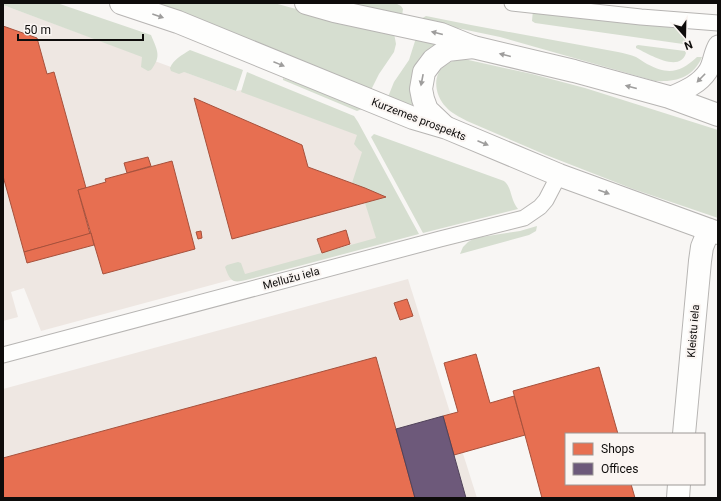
<svg xmlns="http://www.w3.org/2000/svg" width="721" height="501" font-family="Roboto,sans-serif">
<style>
.built{fill:#eee7e2}
.green{fill:#d6ded0}
.shops{fill:#e76f51;stroke:#a6513c}
.offices{fill:#6d597a;stroke:#504259}
.lines{fill:none;stroke-linecap:round;stroke-linejoin:round}
.minor-casing{stroke:#b7b5b3;stroke-width:17}
.tertiary-casing{stroke:#b7b5b3;stroke-width:21}
.secondary-casing{stroke:#b7b5b3;stroke-width:24}
.minor{stroke:#fefefd;stroke-width:15}
.tertiary{stroke:#fefefd;stroke-width:19}
.secondary{stroke:#fefefd;stroke-width:22}
.oneway{fill:#9e9d9c}
.labels{text-anchor:middle;stroke-width:4;stroke-linejoin:round;paint-order:stroke}
.street-label{font-size:11px;fill:#0e0c0b;stroke:#faf5f2}
</style>
<rect width="100%" height="100%" fill="#f8f6f4"/>
<!-- built -->
<g class="built">
<path d="M3 5 236 91 242 90 357 131 408 232 41 331 24 288 11 292 18 317 3 321Z"/>
<path d="M408 279 477 498H3V389Z"/>
</g>
<!-- green -->
<g class="green">
<path d="M3 3H57L151 35C157 50 162 56 151 70L148 71 141 67 142 57 3 5Z"/>
<path d="M150 3H274L351 24 394 33 396 44 394 52 379 74 371 90Z"/>
<path d="M349 3H395L401 6 403 9 402 16Z"/>
<path d="M533 10 687 26 686 43 683 44 535 23 532 21Z"/>
<path d="M426 16 471 25 618 52C624 53 631 55 636 57 640 59 643 62 647 64 668 75 680 73 697 57H702C693 78 676 82 655 81L500 37 419 20Z"/>
<path d="M416 38 435 41 436 44C421 51 411 68 411 84 411 92 413 99 414 106L411 107 388 97 394 82 409 60Z"/>
<path d="M638 45 685 51 686 53C680 74 647 53 636 48V46Z"/>
<path d="M190 50 243 70 236 91 184 72 179 74 171 71 170 68C174 59 182 55 190 50Z"/>
<path d="M464 59 532 74 585 88 718 130V218L633 189 546 155 467 121C460 117 451 113 446 107 435 96 431 74 446 65 451 61 457 60 464 59Z"/>
<path d="M247 72 354 116 358 122 419 234 250 279C234 283 231 284 225 267L227 265 238 262 241 263 245 274 376 238 365 203 385 197 352 183 362 152 359 150 354 144 357 135 241 92Z"/>
<path d="M283 78 362 107V109L357 111 283 80Z"/>
<path d="M374 134 504 181C512 187 510 199 518 209L423 233 371 137Z"/>
<path d="M537 226 536 231 529 235 460 254 463 247 468 242 475 238 520 231Z"/>
</g>
<!-- shops -->
<g class="shops">
<path d="M3 26 37 38 47 74 54 72 86 188 78 190 90 234 24 252 3 176Z"/>
<path d="M194 98 302 145 308 167 365 188 386 197 232 239Z"/>
<path d="M148 157 151 166 127 173 124 163Z"/>
<path d="M172 161 195 249 103 274 78 190 106 182 105 179Z"/>
<path d="M346 230 350 244 322 253 317 239Z"/>
<path d="M201 231 202 238 198 239 196 232Z"/>
<path d="M91 233 94 245 27 263 24 252Z"/>
<path d="M407 299 413 316 400 320 394 303Z"/>
<path d="M476 354 490 403 514 396 525 435 454 455 443 416 458 412 444 363Z"/>
<path d="M376 357 415 498H3V458Z"/>
<path d="M599 367 618 434H566V484H631L635 498H542L513 391Z"/>
</g>
<!-- offices -->
<path class="offices" d="M443 416 466 498H415L396 429Z"/>
<g class="lines">
<!-- minor casing -->
<g class="minor-casing">
<g id="minor">
<path d="M512 3 641 17 718 23"/>
<path d="M3 355 440 239 524 218 540 207 546 200 559 175"/>
</g>
</g>
<!-- tertiary casing -->
<g class="tertiary-casing">
<path id="tertiary" d="M669 97C683 91 699 85 708 71 713 63 713 53 718 45"/>
</g>
<!-- secondary casing -->
<g class="secondary-casing">
<g id="secondary">
<path d="M121 3 178 22 413 118 447 128 559 175 718 233"/>
<path d="M306 3 334 11 441 34 473 47 574 71 669 97 718 115"/>
<path d="M445 127 427 110 423 99 421 89 424 72 433 60 447 50 473 47"/>
<path d="M684 434 700 261 702 247 709 230"/>
<path d="M678 498 679 484"/>
</g>
</g>
<!-- minor -->
<use href="#minor" class="minor"/>
<!-- tertiary -->
<use href="#tertiary" class="tertiary"/>
<!-- secondary -->
<use href="#secondary" class="secondary"/>
</g>
<!-- one-way arrows -->
<defs><path id="oneway-solid" d="M-6-.8H1V-3.2L6.5 0L1 3.2V.8H-6Z"/></defs>
<g class="oneway">
<use href="#oneway-solid" transform="translate(158 16) rotate(19)"/>
<use href="#oneway-solid" transform="translate(437 33) rotate(-166)"/>
<use href="#oneway-solid" transform="translate(505 55) rotate(-166)"/>
<use href="#oneway-solid" transform="translate(279 64) rotate(22)"/>
<use href="#oneway-solid" transform="translate(701 78) rotate(134)"/>
<use href="#oneway-solid" transform="translate(422 80) rotate(101)"/>
<use href="#oneway-solid" transform="translate(631 87) rotate(-165)"/>
<use href="#oneway-solid" transform="translate(483 143) rotate(23)"/>
<use href="#oneway-solid" transform="translate(604 192) rotate(20)"/>
</g>
<g class="labels">
<!-- street labels -->
<g class="street-label">
<text transform="translate(419 119) rotate(21)" y="4">Kurzemes prospekts</text>
<text transform="translate(291 278) rotate(-15)" y="4">Mellužu iela</text>
<text transform="translate(693 331) rotate(-85)" y="4">Kleistu iela</text>
</g>
</g>
<!-- border -->
<rect width="721" height="501" fill="none" stroke="#0e0c0b" stroke-width="8"/>
<!-- legend -->
<rect x="565" y="433" width="140" height="52" fill="#faf5f2" stroke="#9c9896"/>
<rect x="573" y="443" width="20" height="12" fill="#e76f51" stroke="#9c9896"/>
<text x="601" y="453" font-size="12" fill="#0e0c0b">Shops</text>
<rect x="573" y="463" width="20" height="12" fill="#6d597a" stroke="#9c9896"/>
<text x="601" y="473" font-size="12" fill="#0e0c0b">Offices</text>
<!-- north arrow -->
<g transform="translate(685 36) rotate(160)" stroke="#faf5f2" stroke-width="3" paint-order="stroke">
<path d="M0-3L7 15L0 10L-7 15Z" fill="#0e0c0b"/>
<text y="-6" font-size="11" font-weight="bold" text-anchor="middle" fill="#0e0c0b">N</text>
</g>
<!-- scale -->
<path d="M18 34v6h125v-6" fill="none" stroke="#0e0c0b" stroke-width="2"/>
<text x="24" y="34" font-size="12" fill="#0e0c0b" stroke="#faf5f2" stroke-width="3" paint-order="stroke">50 m</text>
</svg>
